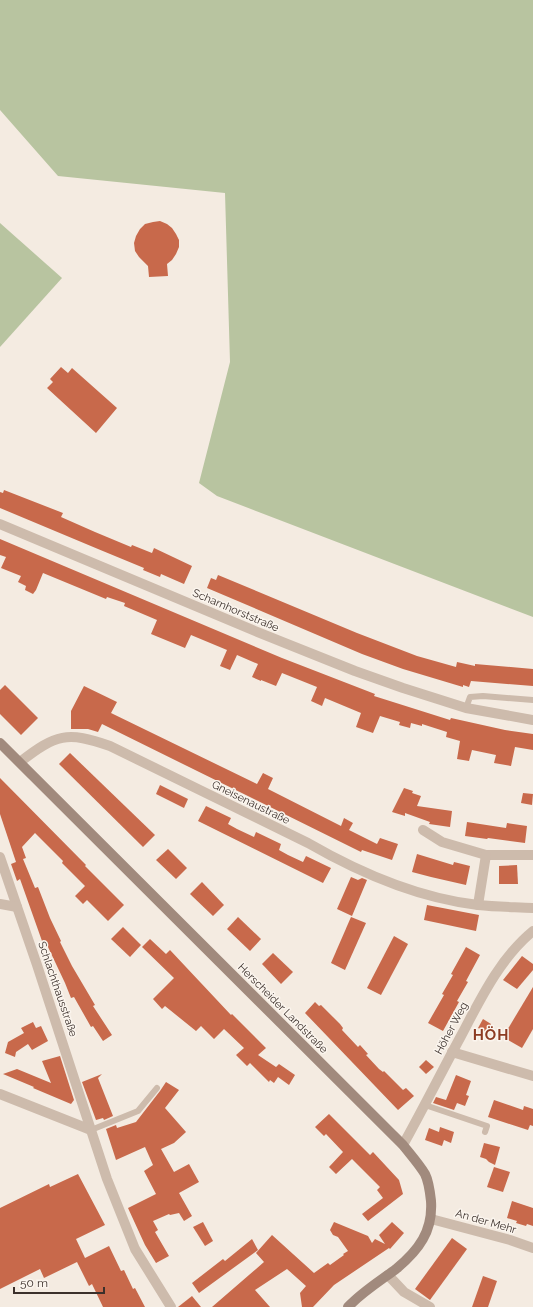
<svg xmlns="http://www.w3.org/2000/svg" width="533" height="1307" font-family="Raleway,sans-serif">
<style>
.green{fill:#b8c4a0}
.building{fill:#c8694b}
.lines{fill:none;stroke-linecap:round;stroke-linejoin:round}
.service{stroke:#cdbbac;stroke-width:6}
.minor{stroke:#cdbbac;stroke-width:10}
.secondary{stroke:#a18a7d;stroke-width:10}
.labels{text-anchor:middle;stroke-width:3;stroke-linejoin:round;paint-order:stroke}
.street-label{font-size:11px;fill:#3b302b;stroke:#fbf5ee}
.district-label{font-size:15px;font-weight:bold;letter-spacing:1px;fill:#8c3b22;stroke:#fbf5ee}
</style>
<rect width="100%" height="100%" fill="#f4ebe1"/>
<!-- green -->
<g class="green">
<path d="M0 0H533V617L217 496 199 483 230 362 225 193 58 176 0 110Z"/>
<path d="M0 223 62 278 0 347Z"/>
</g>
<!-- building -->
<g class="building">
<path d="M160 221 167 224 172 228 176 234 179 240V247L176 254 172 260 167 264 168 276 149 277 148 266 139 257 135 251 134 243 136 236 140 229 145 224 153 222Z"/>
<path d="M61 367 68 373 72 368 117 408 96 433 47 388 53 382 50 379Z"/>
<path d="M4 490 63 513 61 517 95 532 131 547 132 545 152 553 154 548 192 566 184 584 161 574 160 577 143 570 144 568 98 549 0 508V492L3 493Z"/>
<path d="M0 539 282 658 375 694 374 696 450 720 451 718 505 730 533 734V750L515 747 511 766 494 763 496 755 472 750 469 761 457 759 460 741 446 737 447 732 422 724V726L411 723 410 728 399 725 400 722 380 716 373 733 356 727 361 713 325 698 322 706 311 701 317 687 282 673 276 686 261 680V681L252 677 258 664 237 655 230 670 220 666 227 650 191 635 185 648 151 634 157 620 124 606 125 603 107 597 106 599 43 573 36 590 33 594 25 590 26 586 18 582 21 576 1 568 6 557 0 555Z"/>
<path d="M218 575 357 633 417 656 456 667 457 662 475 666V664L533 669V686L471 681 469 687 463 685V687L403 669 362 654 207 588 211 578 216 580Z"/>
<path d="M5 685 38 718 21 735 0 714V690Z"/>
<path d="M84 686 117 702 111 713 257 784 263 773 273 778 268 789 341 826 344 818 353 823 349 830 377 844 380 838 398 844 392 860 362 850 361 852 102 724 98 732 88 729H71V711Z"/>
<path d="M70 753 155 835 143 847 59 764Z"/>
<path d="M0 778 86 865 85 866 124 905 108 921 87 900 83 904 75 896 85 886 62 863 63 861 35 833 22 847 26 858 23 859 35 888 38 887 50 918 61 941 60 942 72 966 95 1005 93 1006 112 1035 103 1041 93 1026 91 1027 74 997 71 998 65 983 48 947 44 940 42 941 20 879 17 881 11 864 16 862 0 814Z"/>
<path d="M160 785 188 799 184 808 156 794Z"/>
<path d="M404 788 413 791 412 793 421 796 417 806 452 811 450 827 429 824 430 822 405 813V816L392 812Z"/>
<path d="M523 793 533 794 532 805 521 803Z"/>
<path d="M206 806 231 818 228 824 237 829 254 837 256 832 281 844 279 850 288 855 303 862 306 856 331 868 323 883 198 821Z"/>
<path d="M467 822 506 828 507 823 527 826 525 843 488 838 487 839 465 836Z"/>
<path d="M168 849 187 868 176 879 156 860Z"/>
<path d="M417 854 453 865 454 862 470 866 466 885 431 877 412 872Z"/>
<path d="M517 865 518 884H499V866Z"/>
<path d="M351 877 358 880 362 878 367 880 352 916 337 909Z"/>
<path d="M202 882 224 905 213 916 190 894Z"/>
<path d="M427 905 479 915 476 931 424 920Z"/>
<path d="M238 917 261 939 250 951 227 929Z"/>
<path d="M351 917 366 923 345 970 331 963Z"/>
<path d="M123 927 141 945 130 957 111 939Z"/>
<path d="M394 936 408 944 381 995 367 988Z"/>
<path d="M150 939 166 954 170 950 231 1015 232 1014 266 1048 258 1055 276 1067 279 1064 295 1075 289 1085 278 1077 274 1083 270 1080 269 1082 250 1063 247 1066 236 1055 244 1048 224 1029 214 1039 201 1026 196 1031 165 1006 162 1009 153 999 174 978 142 947Z"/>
<path d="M466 947 480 955 466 981 468 982 457 1001 459 1002 443 1031 428 1023 444 995 442 994 453 975 451 974Z"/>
<path d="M273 953 293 972 281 984 262 964Z"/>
<path d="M522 956 533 964V970L517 989 503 980Z"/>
<path d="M533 987V1029L522 1048 503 1037Z"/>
<path d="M315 1002 319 1006 321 1005 340 1024 343 1028 342 1030 358 1047 360 1045 368 1054 366 1055 379 1069 383 1072 384 1071 403 1090 406 1088 414 1096 398 1110 305 1013Z"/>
<path d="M483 1019 491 1024 486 1032 478 1028Z"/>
<path d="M33 1022 36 1028 41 1026 48 1041 32 1050 28 1044 16 1052 15 1057 5 1053 8 1042 24 1033 21 1028Z"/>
<path d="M60 1056 74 1100 71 1104 33 1088 34 1087 3 1074 17 1069 51 1083 42 1061Z"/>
<path d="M426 1060 434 1067 426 1074 419 1067Z"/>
<path d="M102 1074 98 1078 113 1116 104 1120 103 1118 96 1120 82 1082Z"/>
<path d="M456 1075 471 1081 466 1095 469 1096 465 1106 457 1103 454 1110 433 1103 436 1097 446 1100Z"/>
<path d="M166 1082 179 1090 165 1108 186 1132 174 1143 161 1149 174 1172 189 1164 199 1182 179 1193 192 1216 184 1221 179 1213 170 1215 169 1214 153 1221 158 1230 155 1232 169 1256 156 1263 145 1245 128 1208 156 1194 144 1171 153 1165 145 1147 116 1160 106 1129 116 1125 117 1128 136 1122 160 1091Z"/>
<path d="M494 1100 523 1110 524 1106 533 1109V1126L530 1125 528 1130 488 1117Z"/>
<path d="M329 1114 370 1155 373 1152 399 1180 403 1194 368 1221 362 1214 383 1198 377 1190 380 1187 352 1159 336 1174 329 1167 343 1152 326 1134 324 1136 315 1127Z"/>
<path d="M440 1127 454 1132 451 1143 444 1140 442 1146 425 1140 429 1128 439 1132Z"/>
<path d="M484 1143 500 1147 495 1165 489 1162 486 1159 480 1157Z"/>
<path d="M494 1167 510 1172 503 1192 487 1187Z"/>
<path d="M78 1174 105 1225 76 1239 85 1258 109 1246 121 1271 124 1270 133 1289 135 1288 145 1307H103L92 1284 89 1286 77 1262 44 1278 40 1269 0 1289V1208L49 1184 50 1187Z"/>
<path d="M512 1201 533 1208V1226L527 1224 526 1226 516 1223 517 1221 507 1218Z"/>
<path d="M203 1222 213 1241 205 1246 193 1227Z"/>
<path d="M334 1222 368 1236 372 1243 375 1239 385 1244 379 1235 392 1222 404 1233 390 1249 389 1248 334 1285 313 1307H302L300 1293 306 1286 287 1269 255 1290 270 1307H212L264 1262 256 1253 272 1235 314 1273 328 1263 330 1265 344 1255 343 1254 348 1251 338 1237 333 1235 330 1230Z"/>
<path d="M452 1238 467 1249 430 1300 415 1289Z"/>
<path d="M252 1239 258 1250 199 1293 192 1283 223 1259 225 1261Z"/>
<path d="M483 1276 497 1281 488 1307H472Z"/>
<path d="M192 1296 201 1307H178Z"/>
</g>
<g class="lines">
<!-- service -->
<g class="service">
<path d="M466 708 470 697 483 696 533 700"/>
<path d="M425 1105 487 1126 485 1132"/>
<path d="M91 1130 138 1111 157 1088"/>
</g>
<!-- minor -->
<g class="minor">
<path d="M0 524 255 631 355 671 403 688 466 708 533 720"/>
<path d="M20 762C56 734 67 731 110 746L308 843C360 873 418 898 478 905 497 907 515 907 533 908"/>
<path d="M423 830 442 842 486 855H533"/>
<path d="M0 857 37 965 107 1179 135 1249 171 1307"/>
<path d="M0 904 17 907"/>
<path d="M478 905 486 855"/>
<path d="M452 1052 533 1076"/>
<path d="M0 1094 91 1130"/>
<path d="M403 1145C423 1109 441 1073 461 1036 480 1000 500 958 533 931"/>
<path d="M431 1219 510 1240 533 1248"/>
<path d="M388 1275 404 1292 430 1307"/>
</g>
<!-- secondary -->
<path class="secondary" d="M0 743 403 1145C410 1154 419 1164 425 1174 429 1182 430 1192 431 1201 433 1231 419 1250 396 1269 380 1281 362 1292 348 1307"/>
</g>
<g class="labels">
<!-- street labels -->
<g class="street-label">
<text transform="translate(236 610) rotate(23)" y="4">Scharnhorststraße</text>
<text transform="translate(251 802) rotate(26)" y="4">Gneisenaustraße</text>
<text transform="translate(58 989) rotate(71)" y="4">Schlachthausstraße</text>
<text transform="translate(283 1008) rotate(45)" y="4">Herscheider Landstraße</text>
<text transform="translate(451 1028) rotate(-62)" y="4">Höher Weg</text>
<text transform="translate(486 1221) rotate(16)" y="4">An der Mehr</text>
</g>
<!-- district labels -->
<g class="district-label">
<text x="491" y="1040">HÖH</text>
</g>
</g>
<!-- scale -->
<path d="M14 1287v6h90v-6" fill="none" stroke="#3b302b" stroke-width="2"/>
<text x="20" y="1287" font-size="12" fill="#3b302b" stroke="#fbf5ee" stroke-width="3" paint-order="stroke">50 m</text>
</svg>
